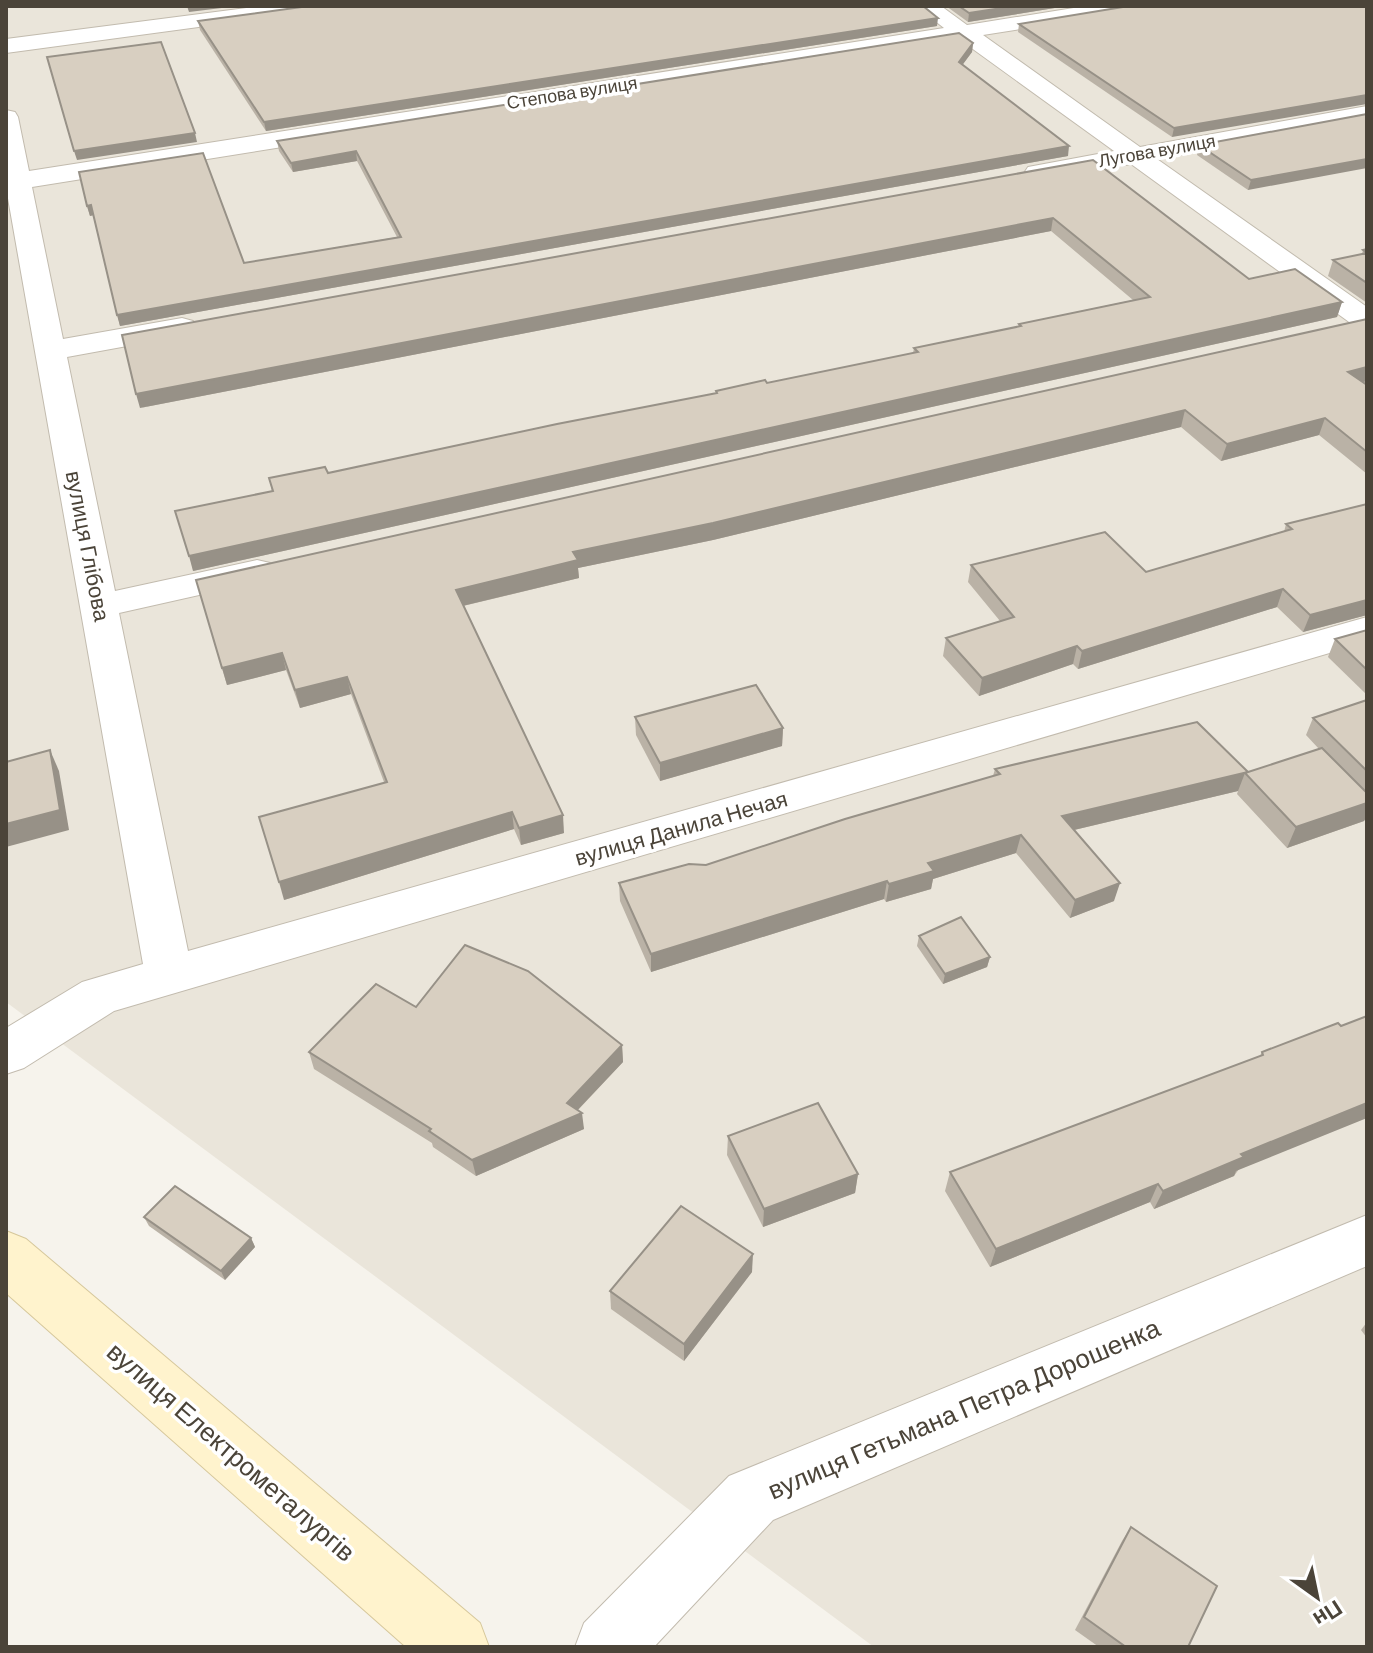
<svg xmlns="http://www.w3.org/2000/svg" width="1373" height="1653" font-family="Barlow,sans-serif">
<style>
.residential{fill:#eae5da}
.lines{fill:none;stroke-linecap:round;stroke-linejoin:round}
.street-casing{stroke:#c2bbae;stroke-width:2}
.secondary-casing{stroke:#d6c79b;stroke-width:2}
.street{fill:#fff;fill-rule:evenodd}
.secondary{fill:#fff3cd;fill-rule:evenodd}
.wall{fill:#bab2a6}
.shaded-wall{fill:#979187}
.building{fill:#d8cfc1;stroke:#979187;stroke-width:2}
.labels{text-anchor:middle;stroke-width:7;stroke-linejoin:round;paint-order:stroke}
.far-street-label{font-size:18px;fill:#4b4439;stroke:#fff}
.street-label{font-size:22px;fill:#4b4439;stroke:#fff}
.near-street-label{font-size:26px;fill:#4b4439;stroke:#fff}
</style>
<rect width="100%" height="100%" fill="#f6f3ec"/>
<!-- residential -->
<path class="residential" d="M6 6H1367V1647H874L6 1002Z"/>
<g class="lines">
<!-- street casing -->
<g class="street-casing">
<g id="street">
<path d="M261 6H321L310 12 6 53V39Z"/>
<path d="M916 6H941L967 25 1086 6H1138L1127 12 983 35 1140 147 1367 106V120L1157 159 1367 307V330L1356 327 1131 164 1037 181 1028 179 1024 173 1028 167 1114 151 959 39 32 187 63 339 182 318 193 321 197 327 193 333 182 336 67 357 115 591 257 560 270 563 275 571 270 579 119 613 188 951 1367 617V642L114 1011 24 1068 6 1074V1028L82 982 143 964 6 187V110L15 112 18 117 29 171 944 28Z"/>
<path d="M1367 1215V1266L773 1520 654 1647H575L584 1623 729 1476Z"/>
</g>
</g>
<!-- secondary casing -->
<g class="secondary-casing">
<path id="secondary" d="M6 1231 26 1239 480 1623 489 1647H406L6 1293Z"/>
</g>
<!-- street -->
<use href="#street" class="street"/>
<!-- secondary -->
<use href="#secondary" class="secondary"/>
</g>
<!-- wall -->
<g class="wall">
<path d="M946 6H1067L968 22Z"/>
<path d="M1367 6 1172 137 1018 32 1019 24Z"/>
<path d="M198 21 937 26 266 131 200 30Z"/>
<path d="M973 43 972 52 962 65 1068 156 120 326 93 215 90 216 87 206 244 263 397 237 357 161 293 172 279 151 277 141Z"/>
<path d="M1367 114 1248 190 1197 155 1199 145Z"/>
<path d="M1093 160 1249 279 1342 302 1337 317 193 571 272 491 269 478 328 473 716 394V391L767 383 913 353 914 348 1018 327 1019 324 1133 300 1051 231 140 408Z"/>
<path d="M1367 249V303L1328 276 1333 260 1362 254 1363 250Z"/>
<path d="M1367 319V381L1363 382 1367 385V474L1319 435 1221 461 1181 427 713 540 578 568 579 578 463 606 564 833 521 845 514 829 284 900 384 782 351 694 300 708 286 670 227 685 196 580Z"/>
<path d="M1367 504V615L1303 632 1277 607 1078 669 1073 664 979 696 943 656 946 638 1000 621 968 582 971 565 1146 572 1284 532 1286 524Z"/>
<path d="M1367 630V695L1328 657 1335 639Z"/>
<path d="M1367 700V816L1364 821 1287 848 1237 794 1238 791 1074 830 1114 901 1070 918 1016 853 933 879 931 889 886 902 884 899 651 972 620 901 619 883 706 865 993 776 995 769 1248 772 1319 749 1306 735 1313 718Z"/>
<path d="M635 717 783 728 782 746 660 781 636 735Z"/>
<path d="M919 936 990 957 987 967 943 984 917 946Z"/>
<path d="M416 1007 622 1045 623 1062 578 1110 584 1129 476 1176 433 1147 432 1143 314 1069 309 1052Z"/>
<path d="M1341 1026 1234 1176 1154 1209 1150 1202 990 1267 945 1191 950 1172 1260 1056 1262 1052Z"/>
<path d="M728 1136 858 1174 855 1193 763 1227 727 1155Z"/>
<path d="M144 1217 251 1238 255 1247 225 1280 149 1226Z"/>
<path d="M752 1272 684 1361 611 1309 610 1291Z"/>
<path d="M1367 1322V1338L1361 1330Z"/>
<path d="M1131 1527 1188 1647H1099L1075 1630 1122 1541Z"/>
</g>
<!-- shaded-wall -->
<g class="shaded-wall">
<path d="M187 6H238L189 12Z"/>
<path d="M1015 6H1067L968 22 969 13Z"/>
<path d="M938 18 937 26 266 131 264 122Z"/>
<path d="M973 43 972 52 958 71 959 62Z"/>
<path d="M1367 95V104L1172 137 1174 128Z"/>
<path d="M195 133 197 142 77 160 74 151Z"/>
<path d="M1069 146 1068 156 120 326 117 315Z"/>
<path d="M356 151 357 161 293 172 291 163Z"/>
<path d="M1367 159V168L1248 190 1251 180Z"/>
<path d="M91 205 94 215 90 216 87 206Z"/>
<path d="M1053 218 1051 231 140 408 136 394Z"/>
<path d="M1342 302 1337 317 193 571 189 556Z"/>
<path d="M1367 367V381L1342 388 1348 372Z"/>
<path d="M1185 410 1181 427 713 540 578 568 579 578 458 607 456 590 573 552Z"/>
<path d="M1325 418 1319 435 1221 461 1227 444Z"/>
<path d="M1283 589 1277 607 1078 669 1082 651Z"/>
<path d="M1367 600V615L1303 632 1310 615Z"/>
<path d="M1077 646 1073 664 979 696 982 678Z"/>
<path d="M282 653 286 670 227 685 222 668Z"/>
<path d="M347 677 351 694 300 708 295 690Z"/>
<path d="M783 728 782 746 660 781V763Z"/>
<path d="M50 750 59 771 69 830 6 847V824Z"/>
<path d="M1245 773 1238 791 1057 834 1062 816Z"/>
<path d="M1367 803V816L1364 821 1287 848 1296 827Z"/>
<path d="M512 812 514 829 284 900 279 882Z"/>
<path d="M563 815 564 833 521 845 519 828Z"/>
<path d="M1021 835 1016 853 933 879 931 889 886 902 889 884 928 863Z"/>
<path d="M887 881 884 899 651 972V954Z"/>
<path d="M1120 883 1114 901 1070 918 1075 900Z"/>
<path d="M990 957 987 967 943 984 945 974Z"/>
<path d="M622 1045 623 1062 570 1118 582 1113 584 1129 476 1176 472 1160 567 1103Z"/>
<path d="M1367 1103V1118L1236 1171 1234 1176 1154 1209 1163 1191 1241 1154Z"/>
<path d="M858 1174 855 1193 763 1227 764 1209Z"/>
<path d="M1158 1184 1150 1202 990 1267 996 1249Z"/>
<path d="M251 1238 255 1247 225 1280 221 1271Z"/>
<path d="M753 1254 752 1272 684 1361V1344Z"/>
</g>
<!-- building -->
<g class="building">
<path d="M309 6H923L938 18 264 122 198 21Z"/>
<path d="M959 6H1015L969 13Z"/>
<path d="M1129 6H1367V95L1174 128 1019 24Z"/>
<path d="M959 33 973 43 959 62 1069 146 117 315 91 205 87 206 79 172 203 153 244 263 401 237 356 151 291 163 277 141Z"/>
<path d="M161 42 195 133 74 151 47 57Z"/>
<path d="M1367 114V159L1251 180 1199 145Z"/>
<path d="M1093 160 1249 279 1295 269 1342 302 189 556 175 511 273 491 269 478 325 467 328 473 557 424 717 393 716 391 765 380 767 383 918 352 914 348 1021 326 1019 324 1150 297 1053 218 136 394 122 335Z"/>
<path d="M1367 249V283L1333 260 1367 253 1363 250Z"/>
<path d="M1367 319V367L1348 372 1367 385V452L1325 418 1227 444 1185 410 713 523 573 552 578 560 456 590 563 815 519 828 512 812 279 882 259 817 387 782 347 677 295 690 282 653 222 668 196 580Z"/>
<path d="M1367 504V600L1310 615 1283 589 1082 651 1077 646 982 678 946 638 1014 617 971 565 1105 532 1146 572 1292 529 1286 524Z"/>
<path d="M1367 630V670L1335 639Z"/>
<path d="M756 685 783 728 660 763 635 717Z"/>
<path d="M1367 700V771L1313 718Z"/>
<path d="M1197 722 1248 772 1062 816 1120 883 1075 900 1021 835 928 863 934 871 889 884 887 881 651 954 619 883 689 864 706 865 845 819 1000 774 995 769Z"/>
<path d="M1322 748 1367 793V803L1296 827 1245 773Z"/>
<path d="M50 750 60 810 6 824V762Z"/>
<path d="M961 917 990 957 945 974 919 936Z"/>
<path d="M465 945 528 971 622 1045 567 1103 582 1113 472 1160 429 1131 431 1129 309 1052 376 984 416 1007Z"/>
<path d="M1367 1016V1103L1241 1154 1244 1157 1163 1191 1158 1184 996 1249 950 1172 1263 1055 1262 1052 1338 1023 1341 1026Z"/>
<path d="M818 1103 858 1174 764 1209 728 1136Z"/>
<path d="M175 1186 251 1238 221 1271 144 1217Z"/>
<path d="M681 1206 753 1254 684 1344 610 1291Z"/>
<path d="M1131 1527 1217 1586 1188 1647H1126L1084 1617Z"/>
</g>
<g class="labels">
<!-- far-street labels -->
<g class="far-street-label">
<text transform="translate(572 93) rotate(-9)" y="6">Степова вулиця</text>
<text transform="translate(1157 151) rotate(-10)" y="6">Лугова вулиця</text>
</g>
<!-- street labels -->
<g class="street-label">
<text transform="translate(88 546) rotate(79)" y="8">вулиця Глібова</text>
<text transform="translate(681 828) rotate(-16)" y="8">вулиця Данила Нечая</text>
</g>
<!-- near-street labels -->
<g class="near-street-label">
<text transform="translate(964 1409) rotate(-23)" y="9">вулиця Гетьмана Петра Дорошенка</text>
<text transform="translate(231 1452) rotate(41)" y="9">вулиця Електрометалургів</text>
</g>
</g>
<!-- border -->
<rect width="1373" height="1653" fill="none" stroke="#4b4439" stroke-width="16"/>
<!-- north arrow -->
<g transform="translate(1317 1597) rotate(147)" stroke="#ffffff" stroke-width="6" paint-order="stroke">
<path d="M0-6L14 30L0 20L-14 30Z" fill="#4b4439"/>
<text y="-12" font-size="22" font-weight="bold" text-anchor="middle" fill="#4b4439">Пн</text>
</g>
</svg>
